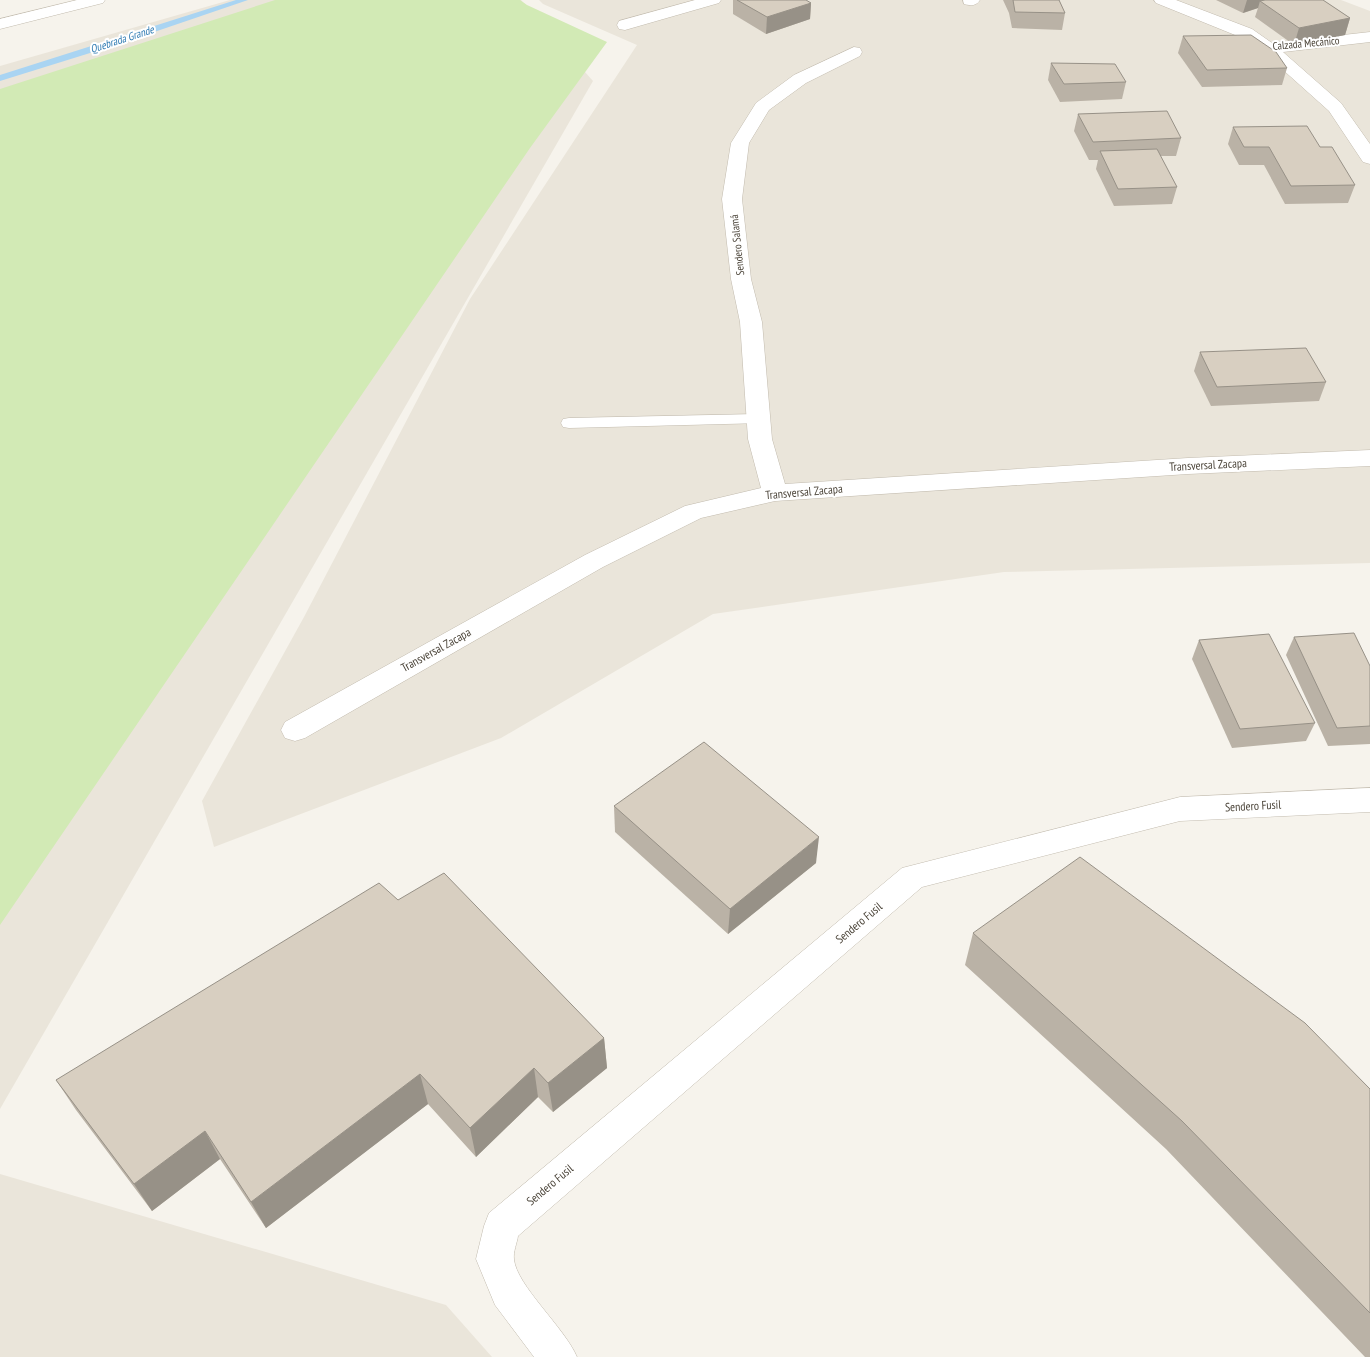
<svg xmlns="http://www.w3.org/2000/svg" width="1370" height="1357" font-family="'PT Sans Narrow',sans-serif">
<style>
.residential{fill:#eae5da}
.green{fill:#d2eab5}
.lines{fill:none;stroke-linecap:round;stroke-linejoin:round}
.stream{fill:#a9d4f2;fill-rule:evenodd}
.service-casing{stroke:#c2bbae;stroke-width:1}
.minor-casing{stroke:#c2bbae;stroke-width:1}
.service{fill:#fff;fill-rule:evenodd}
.minor{fill:#fff;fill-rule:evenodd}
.wall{fill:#bab2a6}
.shaded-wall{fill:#979187}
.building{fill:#d8cfc1;stroke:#979187}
.labels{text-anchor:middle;stroke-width:4;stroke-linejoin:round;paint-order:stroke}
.far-water-label{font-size:11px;font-style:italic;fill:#2e7ab2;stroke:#fff}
.far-street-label{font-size:11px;fill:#4b4439;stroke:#fff}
.street-label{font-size:12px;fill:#4b4439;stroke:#fff}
</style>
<rect width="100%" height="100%" fill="#f6f3ec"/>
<!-- residential -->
<g class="residential">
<path d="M230 0H521L593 81 0 1109V66Z"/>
<path d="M539 0H1341L1370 11V563L1004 572 713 614 501 738 214 847 202 801 304 617 470 299 637 45 543 4Z"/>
<path d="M0 1174 446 1305 492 1357H0Z"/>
</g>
<!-- green -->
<path class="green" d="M275 0H520L527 5 607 42 530 148 0 925V89Z"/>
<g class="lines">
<!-- stream -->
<path class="stream" d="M236 0H248L119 44 0 81V75Z"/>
<!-- service casing -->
<g class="service-casing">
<path id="service" d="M758 414 764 415 766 419 764 423 569 428 563 427 561 423 563 419 569 418Z"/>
</g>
<!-- minor casing -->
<g class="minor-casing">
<g id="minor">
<path d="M77 0H105L103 3 0 29V19Z"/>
<path d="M695 0H721L719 3 625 30 619 29 617 25 619 21Z"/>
<path d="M963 0H980C976 6 971 6 964 4Z"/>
<path d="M1154 0H1176L1252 29 1272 43 1370 32V42L1283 52 1341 103 1370 144V164L1363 162 1329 111 1263 52 1240 37 1156 3Z"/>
<path d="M854 47 860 48 862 52 860 56 806 83 769 110 749 143 742 199 751 279 762 322 772 439 785 484 1188 458 1370 450V466L1188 474 775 501 701 518 603 567 305 738 295 741 285 738 281 730 285 722 585 555 685 506 761 488 748 439 740 322 731 279 722 199 731 143 756 103 794 75Z"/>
<path d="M1370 788V812L1180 821 922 887 518 1236C517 1243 513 1252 514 1259 516 1285 565 1328 577 1357H534L495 1305 476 1259 484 1226 489 1213 902 868 1180 797Z"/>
</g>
</g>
<!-- service -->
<use href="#service" class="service"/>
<!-- minor -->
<use href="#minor" class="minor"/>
</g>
<!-- wall -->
<g class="wall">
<path d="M733 0H806L811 3 810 19 766 34 733 14Z"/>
<path d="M1003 0H1059L1065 13 1062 30 1012 28 1009 13Z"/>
<path d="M1216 0H1323L1350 18 1345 35 1294 45 1255 17 1258 8 1243 13Z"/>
<path d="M1183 36 1287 68 1282 85 1202 87 1178 53Z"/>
<path d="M1051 63 1126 82 1122 99 1060 102 1048 80Z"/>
<path d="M1078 114 1181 138 1176 156H1160L1177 187 1172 204 1114 206 1096 169 1098 160H1089L1074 131Z"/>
<path d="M1233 127 1320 147 1355 185 1348 203 1285 204 1264 165H1239L1228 144Z"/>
<path d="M1200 352 1326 382 1319 401 1211 406 1194 371Z"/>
<path d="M1294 637 1370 666V744L1328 746 1286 655Z"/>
<path d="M1199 640 1315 723 1306 741 1232 748 1192 659Z"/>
<path d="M614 806 816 863 728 934 615 832Z"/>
<path d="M398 900 604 1038 607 1068 553 1112 538 1097 476 1157 428 1104 266 1228 220 1159 152 1211 76 1110 56 1080Z"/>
<path d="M973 933 1370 1089V1357H1365L1166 1149 965 965Z"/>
</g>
<!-- shaded-wall -->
<g class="shaded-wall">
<path d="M1247 0H1282L1260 1 1258 8 1243 13Z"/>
<path d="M811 3 810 19 766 34 767 17Z"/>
<path d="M1350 18 1345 35 1294 45 1299 28Z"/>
<path d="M819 837 816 863 728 934 730 909Z"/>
<path d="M604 1038 607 1068 553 1112 548 1083Z"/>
<path d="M534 1068 538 1097 476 1157 470 1128Z"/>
<path d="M420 1074 428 1104 266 1228 251 1202Z"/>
<path d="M205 1131 220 1159 152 1211 134 1184Z"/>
</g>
<!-- building -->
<g class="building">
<path d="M737 0H806L811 3 767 17Z"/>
<path d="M1013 0H1059L1065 13 1015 12Z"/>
<path d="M1265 0H1323L1350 18 1299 28 1260 1Z"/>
<path d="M1251 35 1276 52 1287 68 1207 70 1183 36Z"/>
<path d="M1051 63 1115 64 1126 82 1064 84Z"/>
<path d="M1167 111 1181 138 1093 142 1078 114Z"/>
<path d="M1307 126 1320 147H1332L1355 185 1291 186 1269 147H1244L1233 127Z"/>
<path d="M1157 149 1177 187 1118 189 1100 151Z"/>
<path d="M1306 348 1326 382 1217 387 1200 352Z"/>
<path d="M1354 633 1370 666V726L1337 728 1294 637Z"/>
<path d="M1269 634 1315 723 1240 729 1199 640Z"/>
<path d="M704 742 819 837 730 909 614 806Z"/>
<path d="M1080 857 1305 1023 1370 1089V1313L1182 1121 973 933Z"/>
<path d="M444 873 604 1038 548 1083 534 1068 470 1128 420 1074 251 1202 205 1131 134 1184 56 1080 379 883 398 900Z"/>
</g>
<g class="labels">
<!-- far-water labels -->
<g class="far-water-label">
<text transform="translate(122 39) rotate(-18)" y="4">Quebrada Grande</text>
</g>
<!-- far-street labels -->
<g class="far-street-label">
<text transform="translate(1306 43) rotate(-5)" y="4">Calzada Mecánico</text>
<text transform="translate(737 245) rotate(-96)" y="4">Sendero Salamá</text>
</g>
<!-- street labels -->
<g class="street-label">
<text transform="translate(1208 465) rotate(-3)" y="4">Transversal Zacapa</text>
<text transform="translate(804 492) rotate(-5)" y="4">Transversal Zacapa</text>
<text transform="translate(436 650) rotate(-29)" y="4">Transversal Zacapa</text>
<text transform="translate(1253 806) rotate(-3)" y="4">Sendero Fusil</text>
<text transform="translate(859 923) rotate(-40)" y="4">Sendero Fusil</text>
<text transform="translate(550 1185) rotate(-40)" y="4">Sendero Fusil</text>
</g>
</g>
</svg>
